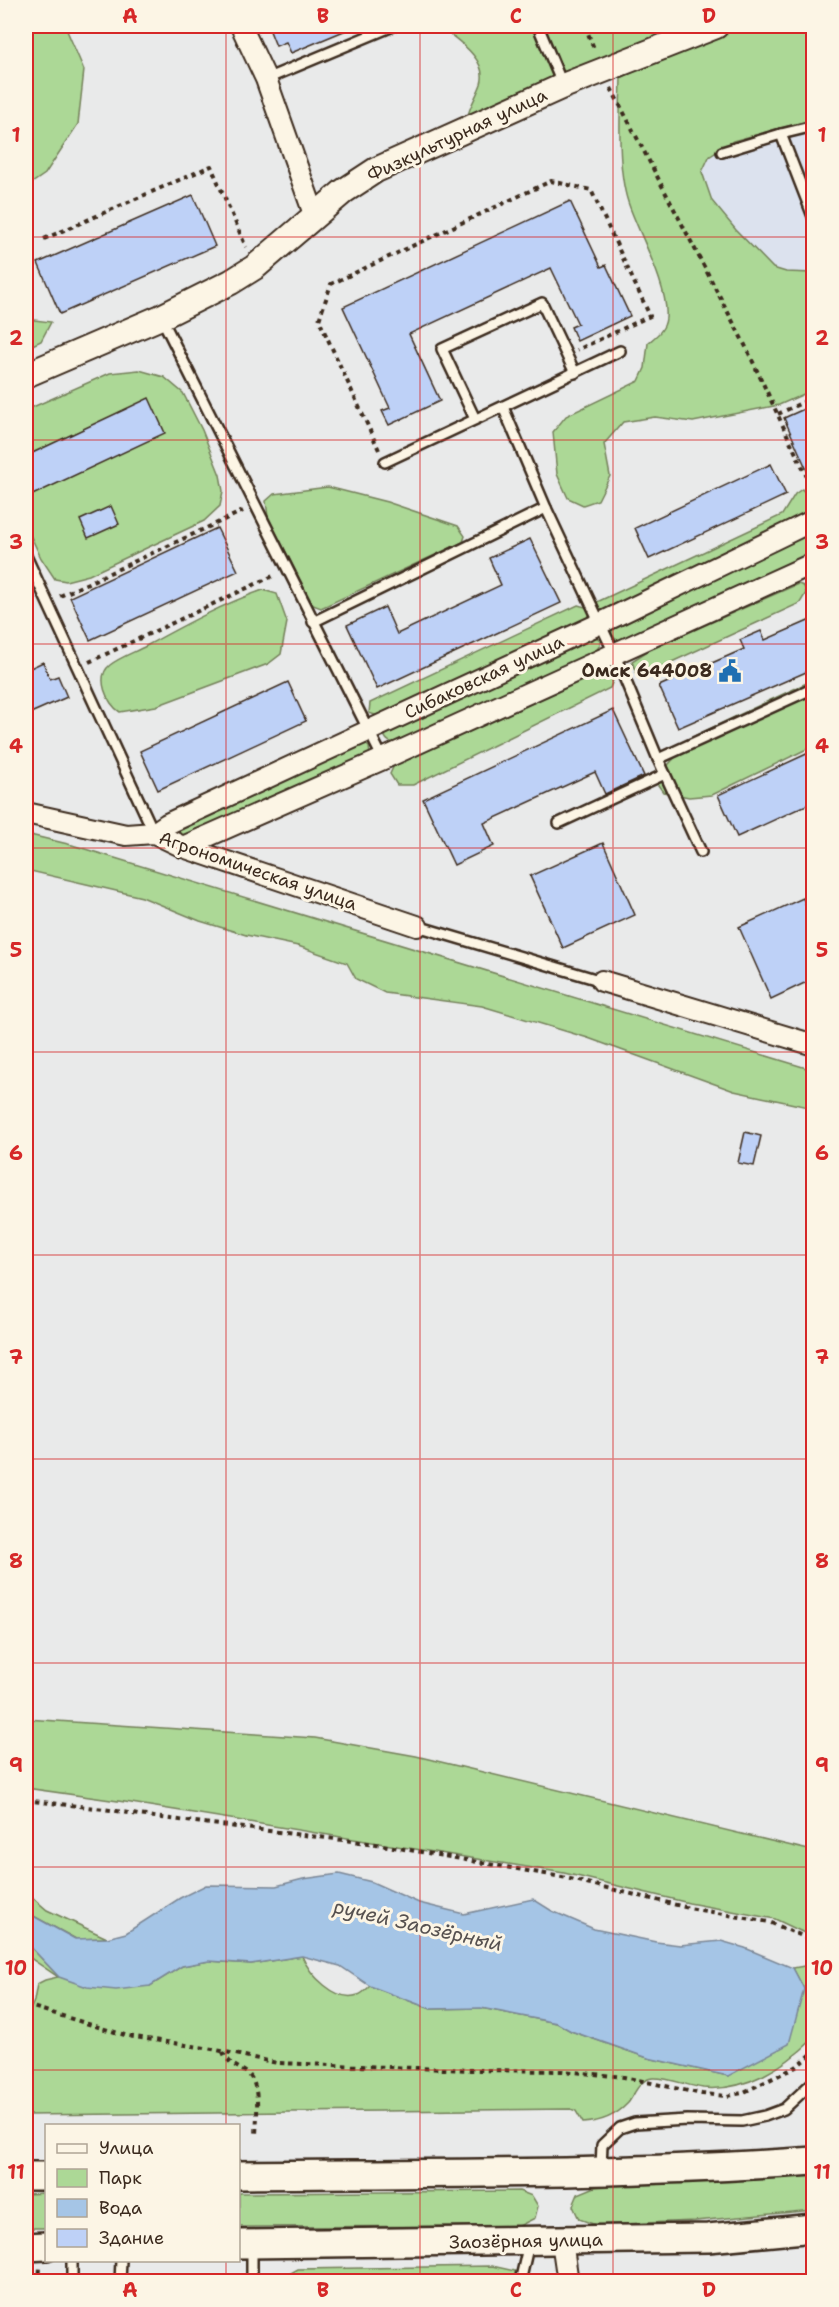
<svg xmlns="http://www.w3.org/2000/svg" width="839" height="2307" font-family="'Shantell Sans',sans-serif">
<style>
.built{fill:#dce2ee}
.green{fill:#acd896;stroke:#74815a;stroke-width:1.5}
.water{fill:#a5c5e6;stroke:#7b8796;stroke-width:1.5}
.building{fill:#bed1f7;stroke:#3b2a1e;stroke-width:1.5}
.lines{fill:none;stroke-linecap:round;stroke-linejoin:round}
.service-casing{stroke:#3b2a1e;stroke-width:14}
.minor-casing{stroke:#3b2a1e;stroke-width:24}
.tertiary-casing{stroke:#3b2a1e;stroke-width:28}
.secondary-casing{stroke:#3b2a1e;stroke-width:32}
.path{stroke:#3b2a1e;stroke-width:4;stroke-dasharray:4.5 4.5;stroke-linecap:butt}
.service{stroke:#fcf5e5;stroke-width:9}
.minor{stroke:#fcf5e5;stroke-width:20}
.tertiary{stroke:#fcf5e5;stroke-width:24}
.secondary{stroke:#fcf5e5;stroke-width:27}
.grid{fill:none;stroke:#d62828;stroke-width:1.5;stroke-opacity:0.55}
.labels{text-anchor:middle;stroke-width:6;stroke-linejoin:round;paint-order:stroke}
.street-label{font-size:18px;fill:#3b2a1e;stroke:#fcf5e5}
.poi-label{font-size:18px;font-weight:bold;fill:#3b2a1e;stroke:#fcf5e5;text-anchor:end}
.water-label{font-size:20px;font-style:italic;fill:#565150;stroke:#fcf5e5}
.neatline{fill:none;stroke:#d62828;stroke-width:2}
.grid-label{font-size:20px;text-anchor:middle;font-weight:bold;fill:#d62828}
</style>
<rect width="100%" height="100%" fill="#e9eaea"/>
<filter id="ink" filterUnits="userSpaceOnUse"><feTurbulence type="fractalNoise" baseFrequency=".0167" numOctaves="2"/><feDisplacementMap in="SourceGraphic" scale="12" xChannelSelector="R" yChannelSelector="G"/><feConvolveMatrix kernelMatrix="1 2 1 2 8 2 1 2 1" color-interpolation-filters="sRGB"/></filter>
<g filter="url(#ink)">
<!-- built -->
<path class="built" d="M813 26V390L779 405 635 87Z"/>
<!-- green -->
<g class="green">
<path d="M26 26H65L84 70 78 124 45 174 26 187Z"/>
<path d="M446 26H813V73L807 80 811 120 733 141 709 157 702 172 712 201 736 230 773 268 786 272 813 273V390L779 405 693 422 655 417 623 422 604 444 610 476 598 500 583 505 568 498 557 474 553 432 566 416 639 381 645 368 648 343C656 336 665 330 666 318 669 286 638 233 628 202 617 168 620 114 621 78L650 63 474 116 468 115C471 104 477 95 481 84 488 62 463 44 447 32Z"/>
<path d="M26 319 51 322 41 341 26 348Z"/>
<path d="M139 370 164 377 183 393 202 430 220 475 223 491 220 506 204 521 89 575 66 581 55 579 41 558 26 526V497L149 399 26 456V410L110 373Z"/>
<path d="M328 487 387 502 458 526 465 536 463 542 321 608 313 605 268 517 266 501 274 494Z"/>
<path d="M802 489C811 499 810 504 806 517L605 612 598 609 597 602 782 515 795 494Z"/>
<path d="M811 532H813V555L621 640 615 639 612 634V627Z"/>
<path d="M798 584 804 586 806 593 800 603 650 672 636 673 632 661 649 650Z"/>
<path d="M263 590 277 594 287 622 281 654 268 664 156 706 120 712C107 704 95 677 110 665 120 657 135 652 146 646 184 625 223 604 263 590Z"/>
<path d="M578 605 589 608 592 619 381 717 369 713 370 703Z"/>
<path d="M595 636 600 640V645L596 651 397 743C390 743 386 741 384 734Z"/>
<path d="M598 666 610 668 615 675 610 688 413 785H397L390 774 395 763Z"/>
<path d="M813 680V746L712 795 689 797 663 792 658 785 668 765 696 735Z"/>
<path d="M363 742 369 747 370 755 189 838 176 834 174 828Z"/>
<path d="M26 834 72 845 813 1070V1108L734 1091 588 1038 482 1006 385 993 356 979 347 963 298 946 246 935 200 921 142 897 26 870Z"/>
<path d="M26 1719 315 1738 416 1756 813 1851V1937L775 1919 689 1903 564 1873 125 1802 26 1788Z"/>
<path d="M26 1892 47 1910 107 1938 76 1939 26 1912Z"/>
<path d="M26 1942 59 1977 150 1986 182 1966 209 1961 251 1964 302 1956C309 1974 336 2003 358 1995 362 1994 367 1989 370 1986L431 2009 481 2008 557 2023 571 2031 648 2058 728 2076 804 1989 793 1968 804 1966 813 1973V2039C784 2067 745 2092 703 2088 688 2086 667 2077 653 2078 639 2079 635 2094 628 2103 616 2116 600 2122 583 2123L576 2111 571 2109 26 2115V2020L34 2001 37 1984 45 1980 58 1977 26 1955Z"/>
<path d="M813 2175V2210L695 2221 596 2225 579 2219 573 2206 578 2194 595 2187Z"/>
<path d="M519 2191 532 2196 538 2206 535 2218 519 2226 239 2227V2193Z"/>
<path d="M46 2193V2228H26V2194Z"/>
<path d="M492 2266 515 2271V2280L286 2281 289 2274 298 2269Z"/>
</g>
<!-- water -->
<path class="water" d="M339 1874 372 1882 419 1903 464 1914 533 1899 552 1911 594 1929 656 1942 680 1945 721 1941 745 1948 793 1968 804 1989 789 2044 728 2076 648 2058 571 2031 557 2023 481 2008 431 2009 370 1986 340 1966 302 1956 251 1964 209 1961 182 1966 150 1986 116 1990 87 1987 59 1977 26 1942V1912L75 1939 107 1938 126 1933 180 1898 206 1885 276 1886 303 1879Z"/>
<!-- building -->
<g class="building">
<path d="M268 26H356L291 53 286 42 276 46Z"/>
<path d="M193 195 215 246 60 314 38 263Z"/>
<path d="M570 201 601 267 606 265 630 316 577 341 571 327 578 324 551 268 409 334 440 401 389 425 382 411 390 408 343 307Z"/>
<path d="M149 398 165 433 26 498V456Z"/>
<path d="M813 405V484L784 418Z"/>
<path d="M771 464 786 495 649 559 635 528Z"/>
<path d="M111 506 119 524 88 538 80 520Z"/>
<path d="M217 528 238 571 90 640 70 597Z"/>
<path d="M530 539 561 603 377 689 347 625 385 607 397 634 501 585 489 558Z"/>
<path d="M813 619V669L678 728 659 686 744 649 740 640 761 631 765 640Z"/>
<path d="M43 662 50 679 58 676 67 697 26 715V670Z"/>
<path d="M288 682 306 721 158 790 140 751Z"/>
<path d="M613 710 644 776 605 794 595 772 484 823 494 846 454 865 423 799Z"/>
<path d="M813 751V802L737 837 718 795Z"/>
<path d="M603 843 635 915 563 948 530 876Z"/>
<path d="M803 898 813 923V979L771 999 739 927Z"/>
<path d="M745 1132 761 1136 754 1166 738 1163Z"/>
</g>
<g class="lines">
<!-- service casing -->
<g class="service-casing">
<g id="service">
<path d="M538 26 563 86"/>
<path d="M266 79 393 26"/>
<path d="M781 134 814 219"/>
<path d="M722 152 781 134 814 126"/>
<path d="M161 317 383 759"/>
<path d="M503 407 546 508 614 653 658 759 701 852"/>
<path d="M475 419 442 349 542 303 575 373"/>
<path d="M385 462 620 351"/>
<path d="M26 556 154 833"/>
<path d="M313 622 546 508"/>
<path d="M658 759 814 688"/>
<path d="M559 823 665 774"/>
<path d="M417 926 602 981"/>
<path d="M601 2167 602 2145 620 2128 635 2123 687 2120 742 2121 765 2116 784 2109 814 2081"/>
<path d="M252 2245V2282"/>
<path d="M72 2260V2282"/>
<path d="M120 2282 121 2260"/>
<path d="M520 2282 529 2243"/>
</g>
</g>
<!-- minor casing -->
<g class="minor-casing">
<g id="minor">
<path d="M241 26 266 79 315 217"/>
<path d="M26 813 126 835 154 833 183 847 417 926"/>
<path d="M154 833 167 824 601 623 814 520"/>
<path d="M183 847 383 759 814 563"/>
<path d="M602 981 814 1045"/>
<path d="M562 2241 568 2282"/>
</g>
</g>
<!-- tertiary casing -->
<g class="tertiary-casing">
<path id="tertiary" d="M26 375 161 317 231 282 255 267 344 191 376 170 563 86 716 26"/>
</g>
<!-- secondary casing -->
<g class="secondary-casing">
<g id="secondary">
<path d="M238 2175C430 2173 622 2175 814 2161"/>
<path d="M26 2176H46"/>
<path d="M238 2244 708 2238 814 2228"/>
<path d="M26 2247 46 2246"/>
</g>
</g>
<!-- path -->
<g class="path">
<path d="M585 26 595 51"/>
<path d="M611 88 745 345 814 492"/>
<path d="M44 239 211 166 246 247"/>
<path d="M778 414 814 397"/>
<path d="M379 450 319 320 331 284 551 181 591 190 650 316 577 350"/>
<path d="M60 596 243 511"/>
<path d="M89 662 275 575"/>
<path d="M26 1800C63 1805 101 1807 138 1815L376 1844 562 1877 689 1908 769 1922 814 1941"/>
<path d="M26 2005 128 2036 212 2049 277 2063 472 2070 563 2071 624 2077 702 2094 727 2096 742 2093 796 2067 814 2052"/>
<path d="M223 2052C228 2064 237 2066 247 2073 262 2085 256 2120 256 2137"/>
<path d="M26 2145 28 2155"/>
<path d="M39 2282 40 2267"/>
</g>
<!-- service -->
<use href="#service" class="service"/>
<!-- minor -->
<use href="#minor" class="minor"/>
<!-- tertiary -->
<use href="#tertiary" class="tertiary"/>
<!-- secondary -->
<use href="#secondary" class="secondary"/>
</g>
</g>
<!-- grid -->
<path class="grid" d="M226 26V2126M420 26V2282M613 26V2282M26 237H814M26 440H814M26 644H814M26 848H814M26 1052H814M26 1255H814M26 1459H814M26 1663H814M26 1867H814M26 2070H814M226 2260V2282"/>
<!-- icons -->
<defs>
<g id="civic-bare" transform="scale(1.8)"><path d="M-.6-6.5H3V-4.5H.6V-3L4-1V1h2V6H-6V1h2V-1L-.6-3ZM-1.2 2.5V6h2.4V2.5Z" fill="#1f6fb2" stroke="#fcf5e5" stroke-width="2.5" paint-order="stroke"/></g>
</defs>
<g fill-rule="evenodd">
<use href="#civic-bare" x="730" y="671"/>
</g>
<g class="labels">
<!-- street labels -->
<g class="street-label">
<text transform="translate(457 135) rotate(-25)" y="6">Физкультурная улица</text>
<text transform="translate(484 677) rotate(-25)" y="6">Сибаковская улица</text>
<text transform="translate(258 871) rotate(19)" y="6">Агрономическая улица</text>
<text transform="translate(526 2241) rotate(-1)" y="6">Заозёрная улица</text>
</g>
<!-- poi labels -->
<g class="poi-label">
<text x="712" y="677">Омск 644008</text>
</g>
<!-- water labels -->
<g class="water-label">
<text transform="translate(418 1925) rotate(13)" y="7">ручей Заозёрный</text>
</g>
</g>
<!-- margin -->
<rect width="839" height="2307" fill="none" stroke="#fcf5e5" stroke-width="66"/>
<!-- legend -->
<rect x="45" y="2124" width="195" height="138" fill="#fcf5e5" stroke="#afa495" stroke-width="1.5"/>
<rect x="57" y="2144" width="30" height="9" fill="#fcf5e5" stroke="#afa495" stroke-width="1.5"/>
<text x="99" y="2154" font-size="18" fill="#3b2a1e">Улица</text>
<rect x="57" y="2169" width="30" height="18" fill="#acd896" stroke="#afa495" stroke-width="1.5"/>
<text x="99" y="2184" font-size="18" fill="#3b2a1e">Парк</text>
<rect x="57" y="2199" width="30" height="18" fill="#a5c5e6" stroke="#afa495" stroke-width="1.5"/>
<text x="99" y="2214" font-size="18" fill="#3b2a1e">Вода</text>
<rect x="57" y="2229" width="30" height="18" fill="#bed1f7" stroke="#afa495" stroke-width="1.5"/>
<text x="99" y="2244" font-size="18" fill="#3b2a1e">Здание</text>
<rect x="33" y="33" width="773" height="2241" class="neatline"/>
<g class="grid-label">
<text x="130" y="23">A</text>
<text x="323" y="23">B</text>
<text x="516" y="23">C</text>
<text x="709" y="23">D</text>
<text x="16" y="142">1</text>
<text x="822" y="142">1</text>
<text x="16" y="345">2</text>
<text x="822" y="345">2</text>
<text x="16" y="549">3</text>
<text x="822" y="549">3</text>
<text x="16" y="753">4</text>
<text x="822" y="753">4</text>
<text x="16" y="957">5</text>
<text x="822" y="957">5</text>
<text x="16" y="1160">6</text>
<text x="822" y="1160">6</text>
<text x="16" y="1364">7</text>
<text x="822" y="1364">7</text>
<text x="16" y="1568">8</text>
<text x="822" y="1568">8</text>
<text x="16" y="1772">9</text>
<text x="822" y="1772">9</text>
<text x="16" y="1975">10</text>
<text x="822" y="1975">10</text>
<text x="16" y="2179">11</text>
<text x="822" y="2179">11</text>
<text x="130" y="2297">A</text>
<text x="323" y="2297">B</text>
<text x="516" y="2297">C</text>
<text x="709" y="2297">D</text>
</g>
</svg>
